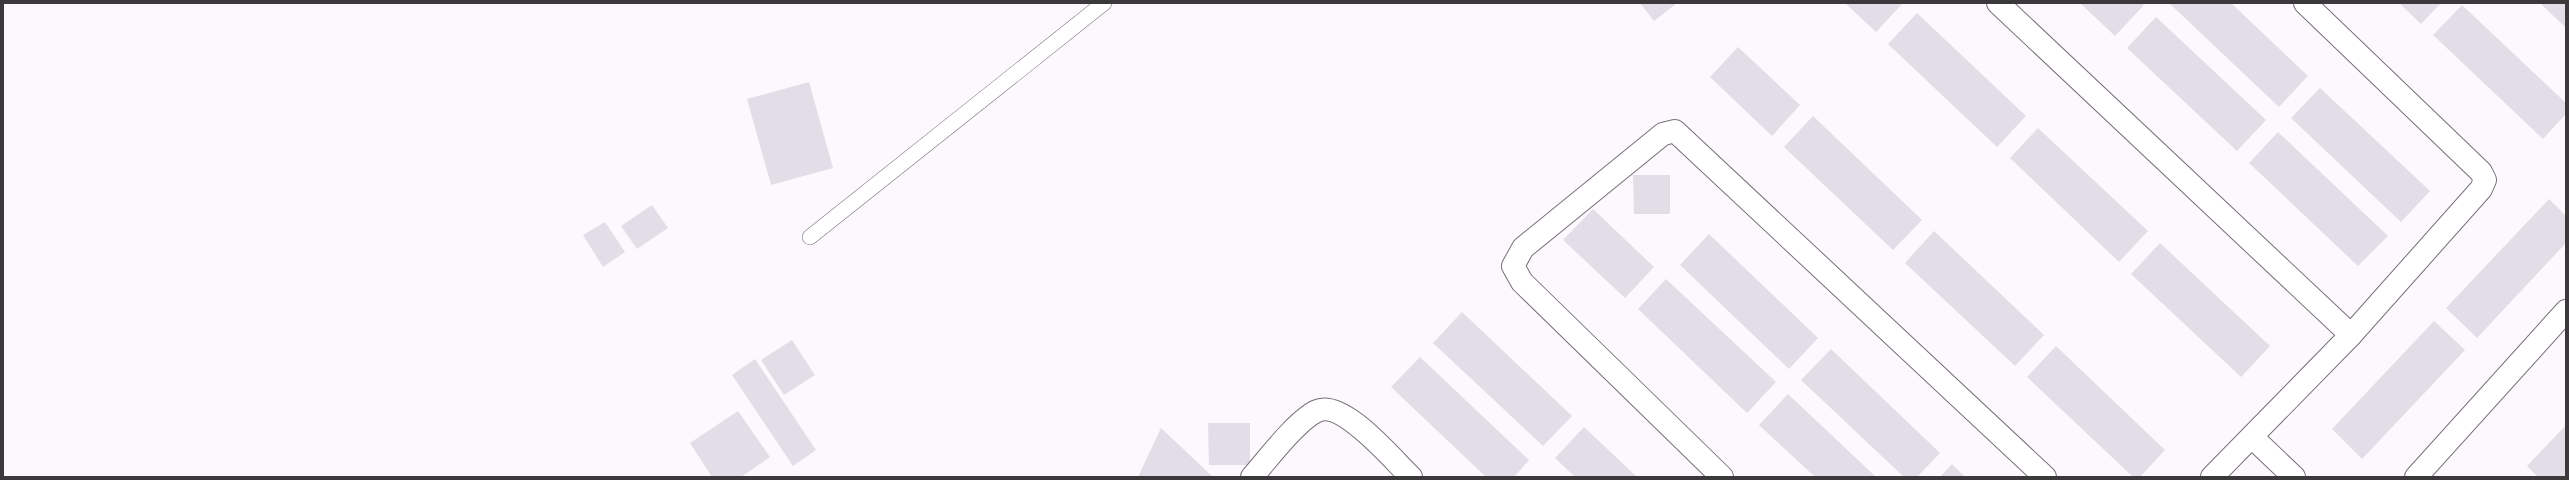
<svg xmlns="http://www.w3.org/2000/svg" width="2569" height="480" font-family="Quicksand,sans-serif">
<style>
.building{fill:#e2dee7}
.lines{fill:none;stroke-linecap:round;stroke-linejoin:round}
.service-casing{stroke:#757177;stroke-width:16}
.minor-casing{stroke:#757177;stroke-width:24}
.service{stroke:#fff;stroke-width:15}
.minor{stroke:#fff;stroke-width:22}
</style>
<rect width="100%" height="100%" fill="#fcf8fe"/>
<!-- building -->
<g class="building">
<path d="M1640 3H1677L1654 21Z"/>
<path d="M1845 3H1903L1876 32Z"/>
<path d="M2080 3H2141L2144 5 2115 36Z"/>
<path d="M2169 3H2231L2308 76 2279 107Z"/>
<path d="M2399 3H2441L2421 24Z"/>
<path d="M2540 3H2566V28Z"/>
<path d="M2462 5 2566 103V114L2543 139 2433 35Z"/>
<path d="M1917 13 2026 116 1997 147 1888 44Z"/>
<path d="M2156 17 2266 120 2237 151 2127 48Z"/>
<path d="M1738 47 1800 105 1772 136 1710 77Z"/>
<path d="M809 82 833 168 771 185 747 99Z"/>
<path d="M2320 88 2430 191 2401 222 2291 118Z"/>
<path d="M1813 116 1922 220 1893 250 1784 147Z"/>
<path d="M2038 128 2148 231 2119 262 2010 158Z"/>
<path d="M2278 132 2388 236 2358 266 2249 163Z"/>
<path d="M1633 175H1670V214H1634Z"/>
<path d="M2549 199 2566 216V243L2477 338 2446 308Z"/>
<path d="M652 205 668 228 637 249 621 226Z"/>
<path d="M1593 209 1654 267 1625 298 1563 240Z"/>
<path d="M605 222 625 252 603 267 583 235Z"/>
<path d="M1934 231 2044 335 2015 366 1905 263Z"/>
<path d="M1709 234 1818 338 1789 369 1680 265Z"/>
<path d="M2160 243 2270 346 2241 377 2131 274Z"/>
<path d="M1666 279 1776 382 1747 413 1638 309Z"/>
<path d="M1462 312 1572 416 1543 446 1433 343Z"/>
<path d="M2434 321 2465 350 2362 459 2332 429Z"/>
<path d="M792 340 815 375 784 395 761 360Z"/>
<path d="M2056 346 2165 450 2140 477H2133L2027 377Z"/>
<path d="M1831 349 1940 453 1917 477H1904L1801 380Z"/>
<path d="M1420 357 1529 460 1514 477H1486L1391 387Z"/>
<path d="M755 359 816 450 793 466 732 375Z"/>
<path d="M1788 394 1876 477H1815L1759 425Z"/>
<path d="M738 411 770 457 741 477H712L690 443Z"/>
<path d="M1208 423H1250V465H1209Z"/>
<path d="M2566 425V477H2538L2527 466Z"/>
<path d="M1584 427 1637 477H1575L1555 458Z"/>
<path d="M1161 428 1213 477H1138Z"/>
<path d="M1952 464 1965 477H1940Z"/>
</g>
<g class="lines">
<!-- service casing -->
<g class="service-casing">
<path id="service" d="M810 237 1104 3"/>
</g>
<!-- minor casing -->
<g class="minor-casing">
<g id="minor">
<path d="M1998 3 2351 335"/>
<path d="M2252 437 2294 477"/>
<path d="M1252 477C1267 460 1297 420 1317 411 1343 399 1393 460 1411 477"/>
<path d="M1722 477 1522 282 1513 266 1523 248 1663 134 1675 131 2045 477"/>
<path d="M2212 477 2351 335 2481 189 2485 180 2481 172 2305 3"/>
<path d="M2416 477 2566 311"/>
</g>
</g>
<!-- service -->
<use href="#service" class="service"/>
<!-- minor -->
<use href="#minor" class="minor"/>
</g>
<!-- border -->
<rect width="2569" height="480" fill="none" stroke="#3b393c" stroke-width="8"/>
</svg>
